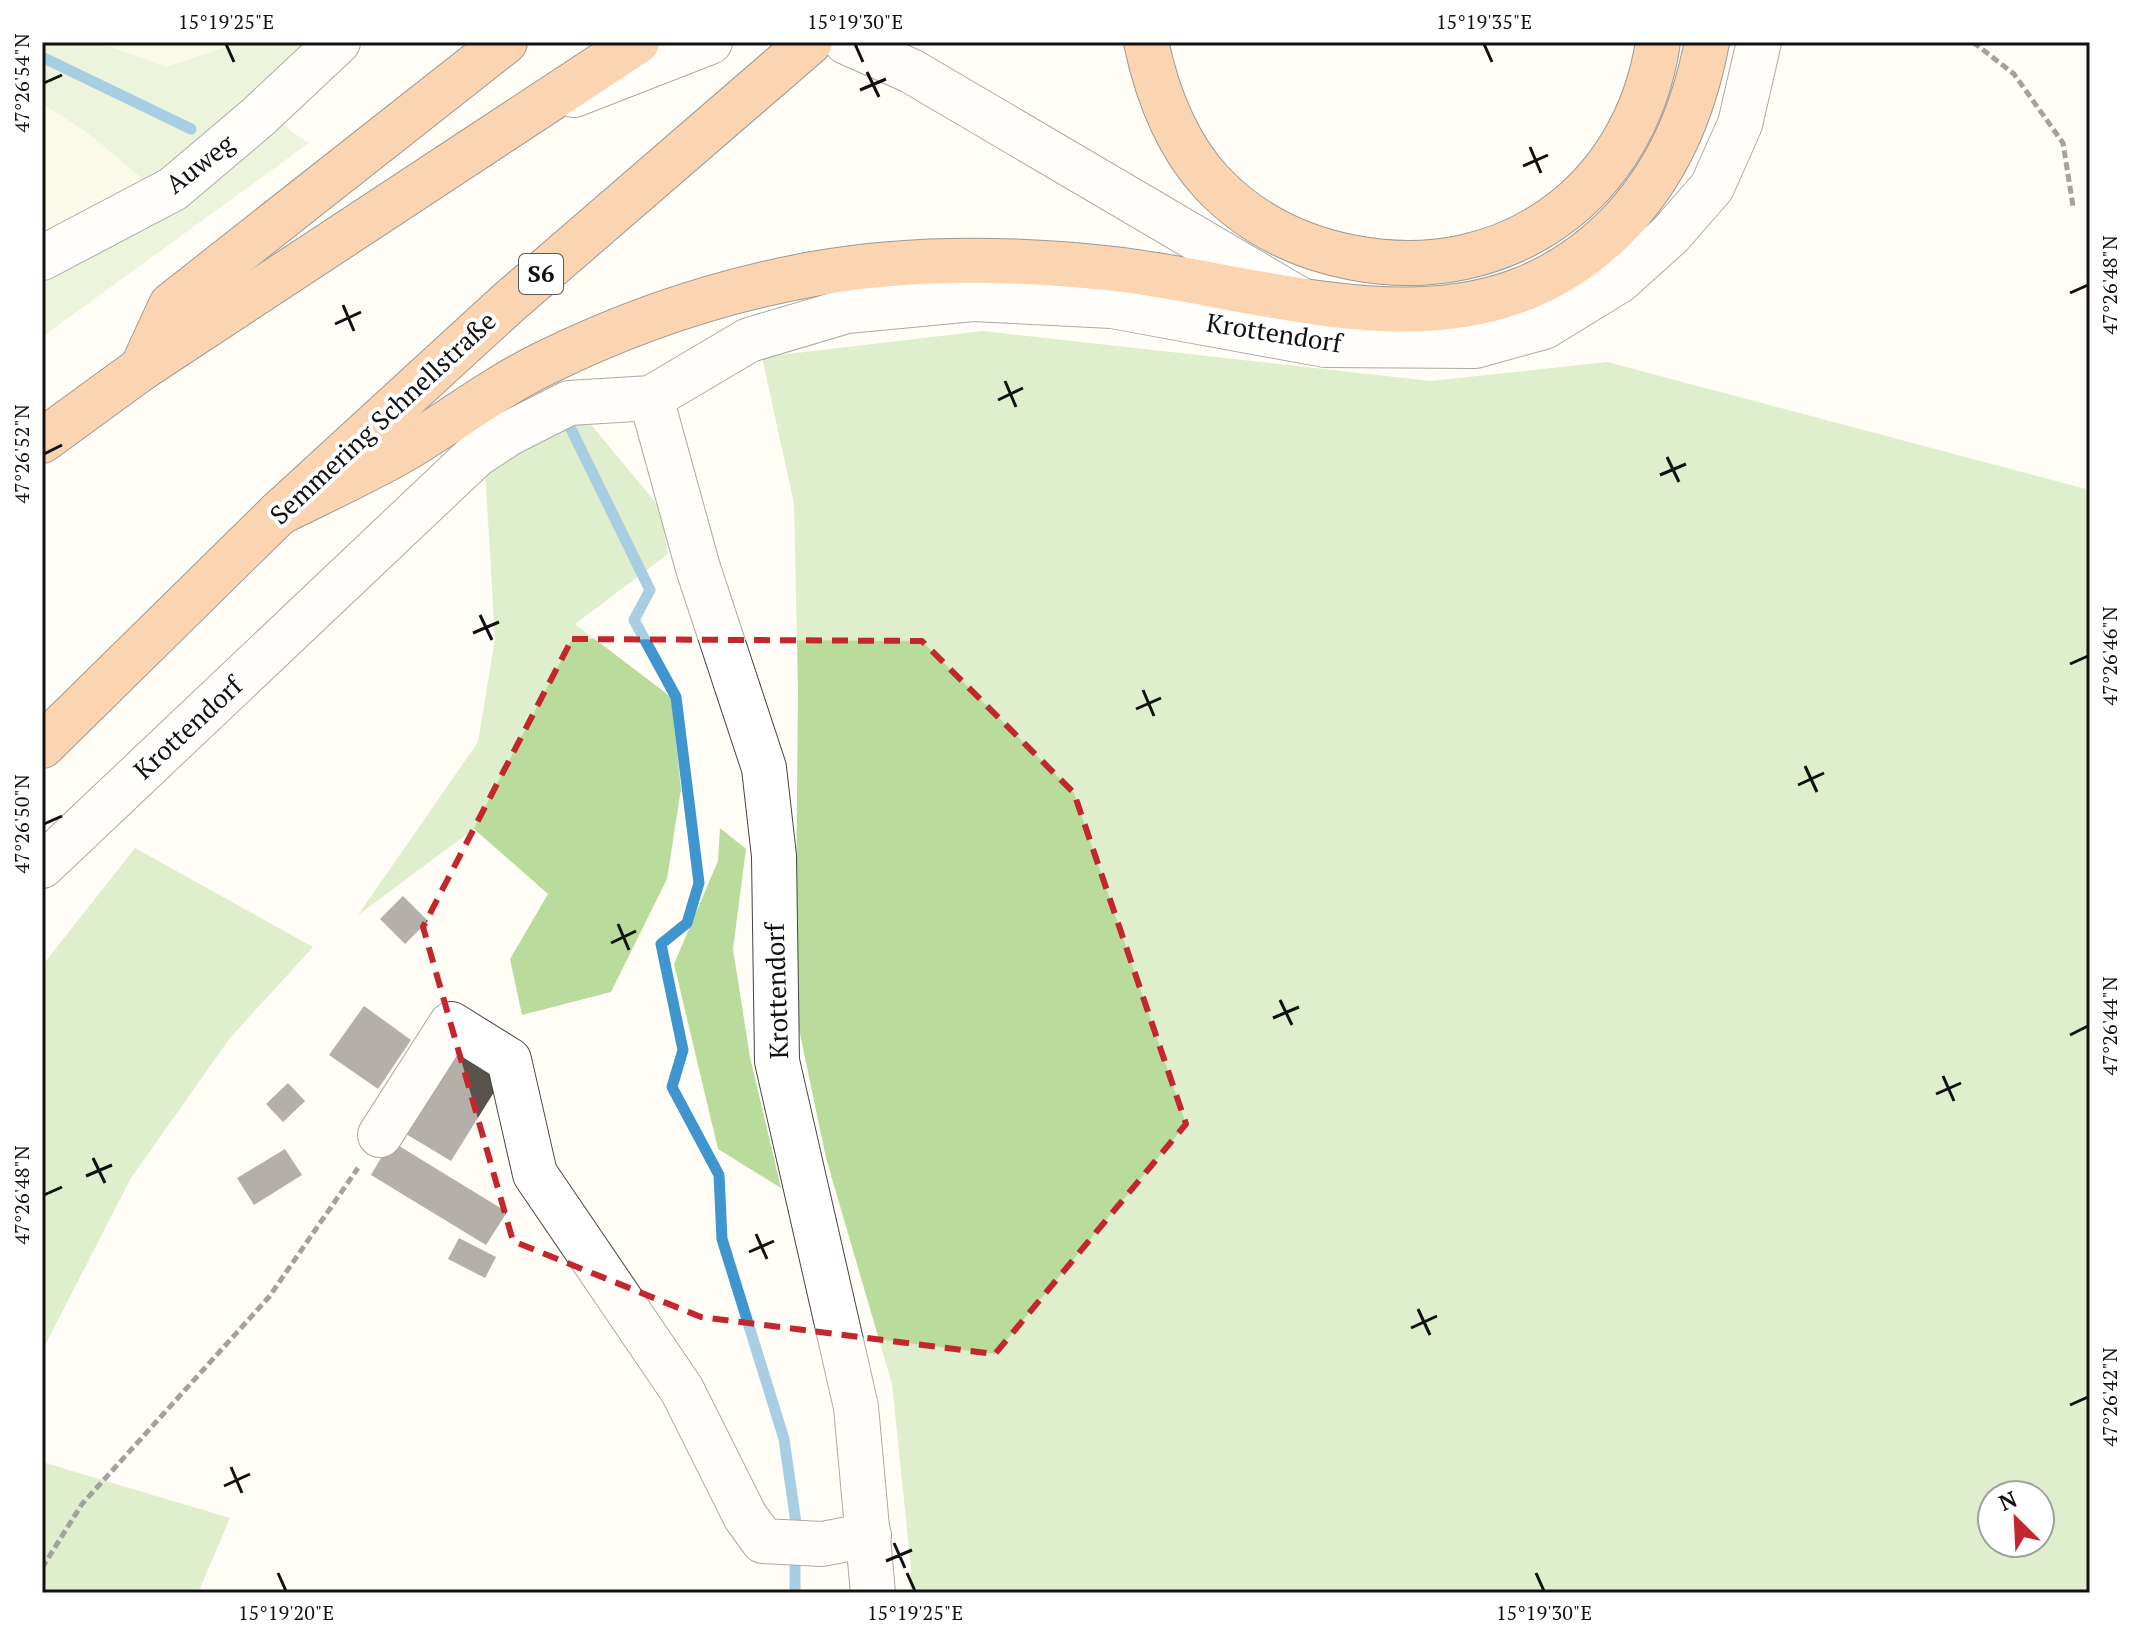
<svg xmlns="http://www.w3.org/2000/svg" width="2132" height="1635" font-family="'PT Serif',serif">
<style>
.farmland{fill:#f6f3d4}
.green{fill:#d5ebbd}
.forest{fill:#b9dc9c;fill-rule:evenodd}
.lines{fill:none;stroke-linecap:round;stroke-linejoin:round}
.stream{stroke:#3f96cf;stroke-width:11}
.building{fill:#5a524d}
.minor-casing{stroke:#444;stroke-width:46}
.highway-casing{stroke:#222;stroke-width:46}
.path{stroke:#333;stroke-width:5;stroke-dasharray:8 4;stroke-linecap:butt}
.minor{stroke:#fff;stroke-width:44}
.highway{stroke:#f5a25d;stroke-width:44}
.marked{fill:none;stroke:#c4262e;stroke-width:6;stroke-dasharray:16 10;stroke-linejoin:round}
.ticks{fill:none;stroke:#111;stroke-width:3}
.labels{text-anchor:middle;stroke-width:8;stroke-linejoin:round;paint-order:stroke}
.shield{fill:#fff;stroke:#585858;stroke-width:2}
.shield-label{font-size:24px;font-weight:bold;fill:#111}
.street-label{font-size:26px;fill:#111;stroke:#fff}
.neatline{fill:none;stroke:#111;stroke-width:3}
.ticks-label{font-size:20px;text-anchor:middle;fill:#111}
</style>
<rect width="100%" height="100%" fill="#fffdf5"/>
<!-- farmland -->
<g class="farmland">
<path d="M98 42H240L166 67Z"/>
<path d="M42 103 89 134 151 186 42 241Z"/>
</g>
<!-- green -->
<g class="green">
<path d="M42 42H98L166 67 240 42H304L253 94 151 186 89 134 42 103Z"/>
<path d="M279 118 292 132 309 143 42 337V279Z"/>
</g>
<!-- forest -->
<g class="forest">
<path d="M983 331 1431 381 1607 362 2090 490V1593H910L911 1568 892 1384 826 1158 795 1010 798 690 794 504 762 357ZM1992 1495H2040V1543H1992Z"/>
<path d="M589 422 660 508 668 554 575 624 671 697 681 789 667 879 611 992 522 1015 510 959 548 894 474 829 358 915 478 742 495 639 485 470 562 423Z"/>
<path d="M720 828 746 849 733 949 750 1057 781 1188 718 1149 674 964 718 861Z"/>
<path d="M135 848 313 947 230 1038 131 1178 42 1351V966Z"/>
<path d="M42 1462 230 1518 198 1593H42Z"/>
</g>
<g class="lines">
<!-- stream -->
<g class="stream">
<path d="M42 57 191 129"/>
<path d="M570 427 650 590 634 620 676 697 699 883 687 923 661 944 683 1050 672 1087 719 1175 722 1239 784 1439 796 1523"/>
<path d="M795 1567V1593"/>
</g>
</g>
<!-- building -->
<g class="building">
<path d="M403 896 428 921 405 944 380 919Z"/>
<path d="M364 1006 411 1040 378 1089 329 1055Z"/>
<path d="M456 1042 506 1073 451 1161 401 1131Z"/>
<path d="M288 1083 305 1101 283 1122 266 1104Z"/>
<path d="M391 1141 507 1212 486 1245 371 1175Z"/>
<path d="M285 1149 302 1175 254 1205 237 1178Z"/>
<path d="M459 1238 496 1257 485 1278 448 1259Z"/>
</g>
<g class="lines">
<!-- minor casing -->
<g class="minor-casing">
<g id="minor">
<path d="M846 42 911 71 1299 299"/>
<path d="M574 95 710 42"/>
<path d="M42 258 173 189 258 117 338 42"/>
<path d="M651 398 698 568 764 768 774 856 777 1061 856 1407 873 1593"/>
<path d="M42 866 476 455 508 434 569 403 651 398 749 340 847 311 973 299 1112 306 1325 345 1475 346 1544 327 1619 281 1671 234 1712 187 1740 124 1759 42"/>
<path d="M380 1135 451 1024 509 1060 535 1174 682 1390 745 1516 763 1541 822 1544 869 1535"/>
</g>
</g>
<!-- highway casing -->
<g class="highway-casing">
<g id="highway">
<path d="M1146 42C1157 94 1176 144 1212 183 1251 224 1300 248 1355 258 1505 286 1635 194 1658 42"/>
<path d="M142 368 171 305 505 42"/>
<path d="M42 441 142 368 637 42"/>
<path d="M279 513C323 491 368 471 410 446 454 419 496 387 543 364 628 322 719 291 813 274 912 256 1015 258 1115 269 1284 289 1473 368 1614 229 1666 177 1693 114 1707 42"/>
<path d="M42 746 279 513 508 303 810 42"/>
</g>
</g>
<!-- path -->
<g class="path">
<path d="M1973 42 2014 74 2063 143 2073 206"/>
<path d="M42 1568 82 1504 269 1297 358 1168"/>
</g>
<!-- minor -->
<use href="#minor" class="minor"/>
<!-- highway -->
<use href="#highway" class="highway"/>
</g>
<!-- marked area -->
<path d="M0 0H2132V1635H0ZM572 639 922 641 1074 793 1186 1124 995 1354 701 1317 513 1241 423 927Z" fill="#fffdf5" fill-opacity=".55" fill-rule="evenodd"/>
<path class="marked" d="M572 639 922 641 1074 793 1186 1124 995 1354 701 1317 513 1241 423 927Z"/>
<!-- ticks -->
<path class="ticks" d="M226 44 234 62M855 44 863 62M1484 44 1492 62M867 72 879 97M44 83 62 75M860 90 886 79M1530 147 1541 173M1523 166 1548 155M2070 293 2088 285M343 305 354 331M335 324 361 312M1005 381 1016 407M998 400 1023 388M44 454 62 445M1667 457 1679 482M1660 475 1686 464M480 615 492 640M473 633 499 622M2070 664 2088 656M1143 690 1154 716M1136 709 1161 698M1805 766 1817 792M1798 785 1824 773M44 824 62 816M618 924 629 950M611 943 636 931M1280 1000 1292 1025M1273 1018 1299 1007M2070 1035 2088 1026M1943 1076 1954 1101M1936 1094 1961 1083M93 1158 105 1183M86 1176 112 1165M44 1195 62 1187M756 1234 767 1259M749 1252 774 1241M1418 1309 1430 1335M1411 1328 1437 1316M2070 1405 2088 1397M231 1467 242 1493M224 1486 250 1474M894 1543 905 1568M886 1561 912 1550M278 1573 286 1591M907 1573 915 1591M1536 1573 1544 1591"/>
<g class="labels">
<!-- shield labels -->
<rect class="shield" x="519" y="254" width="44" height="40" rx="6"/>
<g class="shield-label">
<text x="541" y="282">S6</text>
</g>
<!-- street labels -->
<g class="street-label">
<text transform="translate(200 164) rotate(-38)" y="9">Auweg</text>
<text transform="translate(1274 333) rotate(9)" y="9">Krottendorf</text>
<text transform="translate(383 418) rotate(-43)" y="9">Semmering Schnellstraße</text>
<text transform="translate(188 728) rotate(-43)" y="9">Krottendorf</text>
<text transform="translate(777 991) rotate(-92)" y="9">Krottendorf</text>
</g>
</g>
<!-- border -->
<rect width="2132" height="1635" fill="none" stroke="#ffffff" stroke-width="88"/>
<!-- north arrow -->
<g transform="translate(2016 1519) rotate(336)"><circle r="38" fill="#ffffff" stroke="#a0a0a0" stroke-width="2"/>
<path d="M0-6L14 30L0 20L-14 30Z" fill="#c4262e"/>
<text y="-12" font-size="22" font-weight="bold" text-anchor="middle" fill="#111111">N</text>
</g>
<rect x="44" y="44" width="2044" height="1547" class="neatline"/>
<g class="ticks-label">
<text x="226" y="29">15°19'25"E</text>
<text x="855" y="29">15°19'30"E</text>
<text x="1484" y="29">15°19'35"E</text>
<text transform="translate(22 83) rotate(-90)" y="7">47°26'54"N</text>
<text transform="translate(2110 285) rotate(-90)" y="7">47°26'48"N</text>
<text transform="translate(22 454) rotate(-90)" y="7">47°26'52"N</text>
<text transform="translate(2110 656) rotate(-90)" y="7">47°26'46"N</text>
<text transform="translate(22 824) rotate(-90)" y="7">47°26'50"N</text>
<text transform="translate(2110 1026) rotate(-90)" y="7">47°26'44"N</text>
<text transform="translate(22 1195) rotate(-90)" y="7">47°26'48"N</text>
<text transform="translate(2110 1397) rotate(-90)" y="7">47°26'42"N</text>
<text x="286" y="1620">15°19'20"E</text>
<text x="915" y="1620">15°19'25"E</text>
<text x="1544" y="1620">15°19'30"E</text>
</g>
</svg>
